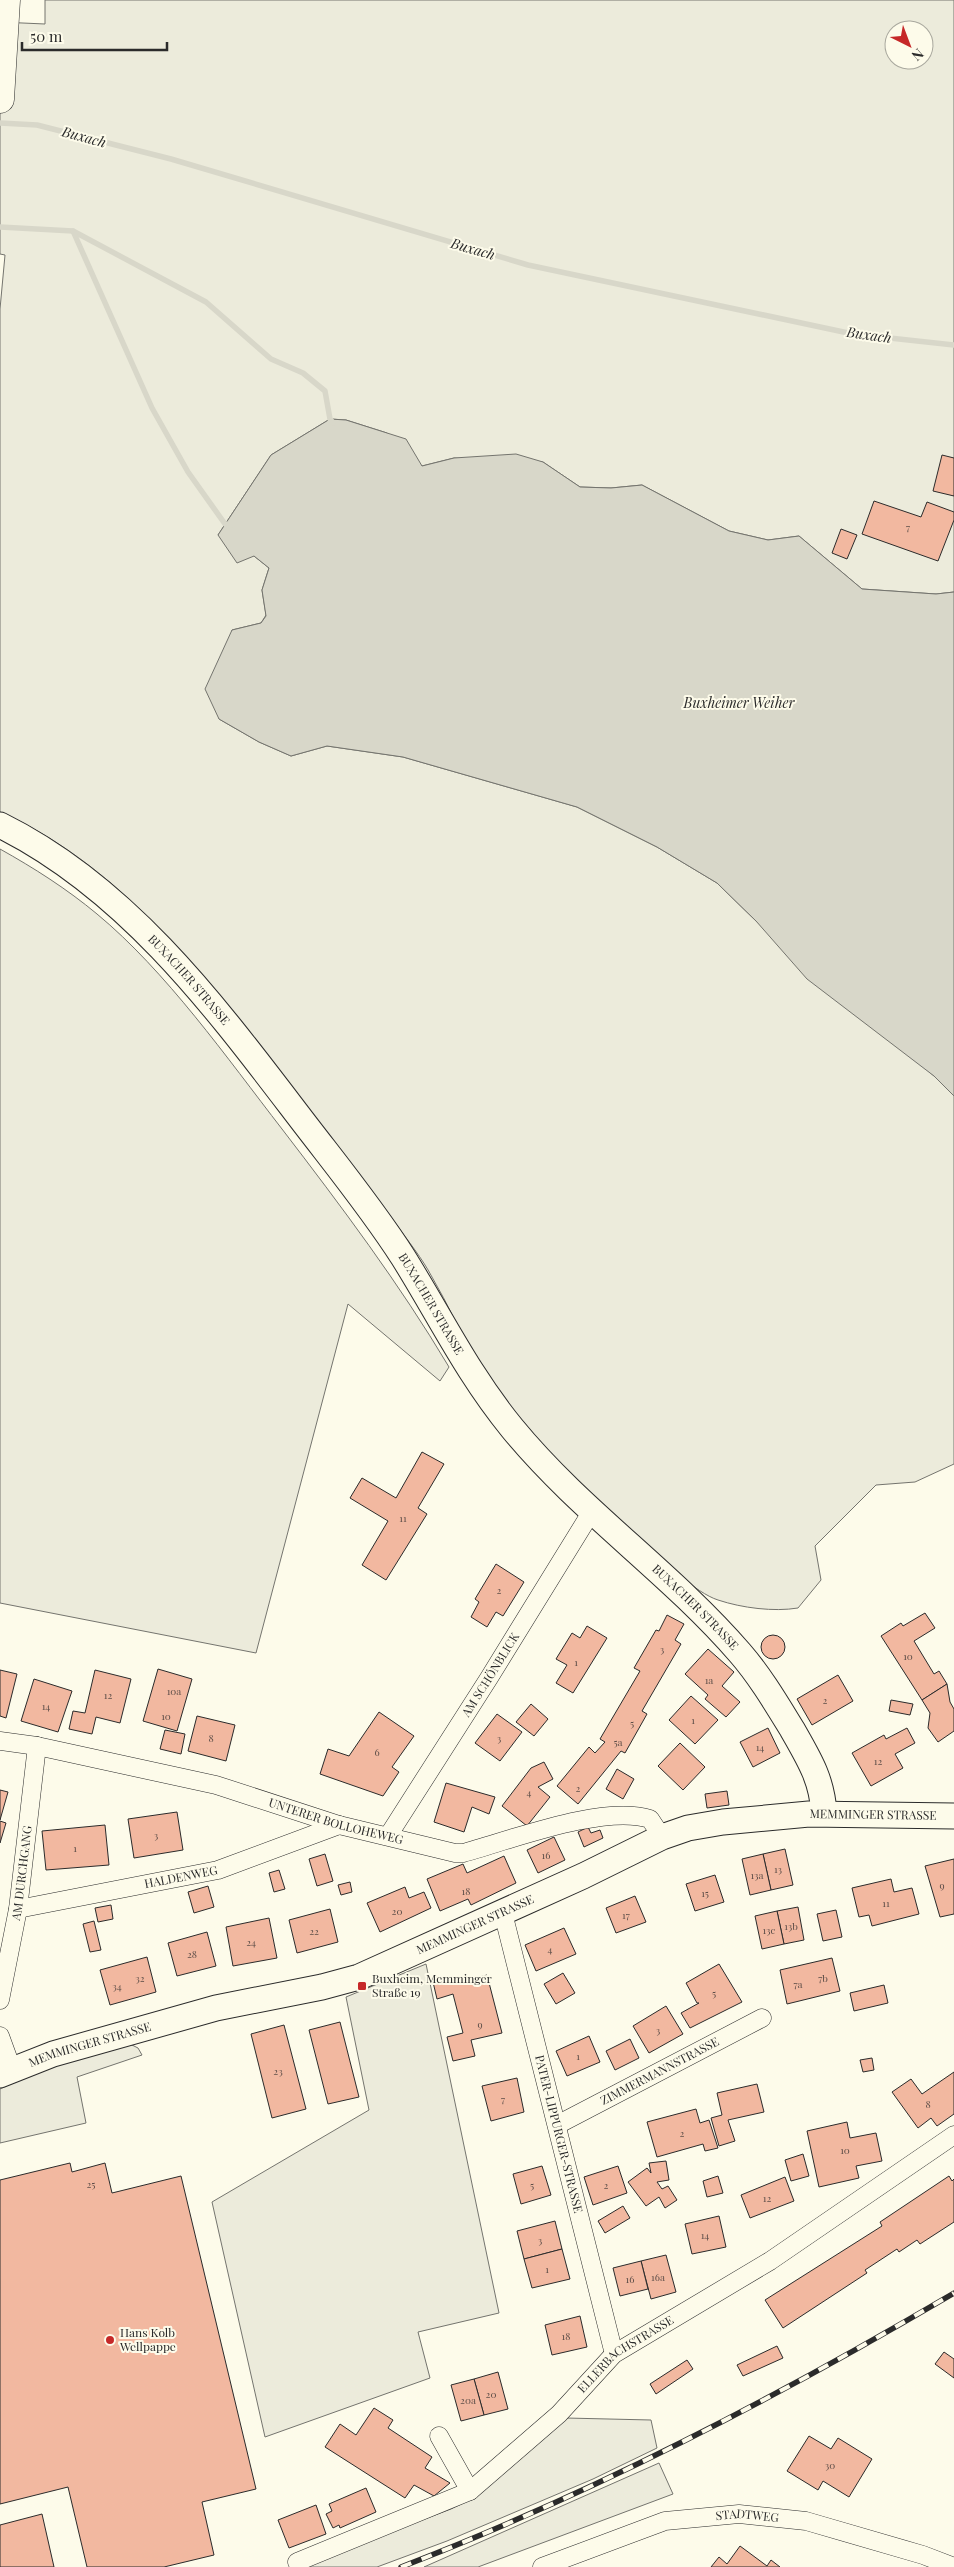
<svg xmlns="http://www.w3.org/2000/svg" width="954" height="2567" font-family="'Playfair Display',serif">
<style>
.green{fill:#ecebdb;stroke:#74746e;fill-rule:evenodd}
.water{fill:#d8d7c9;stroke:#74746e}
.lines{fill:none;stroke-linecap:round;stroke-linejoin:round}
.stream{stroke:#d8d7c9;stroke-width:5.5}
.building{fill:#f2b8a0;stroke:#2b2b2b}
.street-casing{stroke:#2b2b2b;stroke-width:19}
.secondary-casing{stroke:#2b2b2b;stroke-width:27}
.highway-casing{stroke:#2b2b2b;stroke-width:29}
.street{stroke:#fdfbea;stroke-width:18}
.secondary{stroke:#fdfbea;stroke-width:25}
.highway{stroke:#fdfbea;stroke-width:28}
.rail-casing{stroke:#2b2b2b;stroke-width:5.5}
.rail{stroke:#fdfbea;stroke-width:4;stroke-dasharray:11;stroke-linecap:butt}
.poi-dot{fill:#c62828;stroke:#fdfbea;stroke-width:2}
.labels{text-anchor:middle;stroke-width:4;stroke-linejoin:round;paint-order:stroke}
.number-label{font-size:10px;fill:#5d4e48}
.street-label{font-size:12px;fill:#2b2b2b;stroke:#fdfbea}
.poi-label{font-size:12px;fill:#2b2b2b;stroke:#fdfbea;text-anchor:start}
.water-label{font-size:14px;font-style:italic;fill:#2b2b2b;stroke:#fdfbea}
</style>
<rect width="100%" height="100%" fill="#fdfbea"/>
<!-- green -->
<g class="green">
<path d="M45 0H954V592L936 594 862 589 799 536 768 540 729 531 642 485 611 488 580 487 543 462 454 458 422 466 387 433 346 420 330 419 271 455 218 535 254 556 269 568 262 590 266 615 261 623 232 630 219 719 259 742 291 756 327 746 403 757 577 807 657 847 717 883 756 921 934 1076 954 1096V1464L915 1482 876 1485 815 1546 821 1580 798 1608C774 1612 742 1608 718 1600 696 1593 661 1560 644 1544 582 1488 520 1431 476 1359 460 1333 448 1304 432 1277 422 1258 408 1241 396 1224 358 1172 317 1123 278 1072 199 971 121 866 0 812V309L5 255 0 254V22L45 24ZM894 30H924V60H894Z"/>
<path d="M0 849C34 868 67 889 97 914 166 971 227 1058 282 1129 341 1206 399 1283 449 1367L440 1381 348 1304 256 1653 0 1603Z"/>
<path d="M426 1964 499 2313 418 2332 430 2378 265 2437 212 2202 369 2110 346 1997Z"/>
<path d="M128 2043 138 2048 142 2055 77 2077 86 2123 0 2143V2089L43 2068Z"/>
<path d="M566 2418 651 2420 657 2448 593 2479 447 2541 377 2567H297L451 2509 475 2497Z"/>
<path d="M659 2463 673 2494 478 2567H424Z"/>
</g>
<!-- water -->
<path class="water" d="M330 419 346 420 406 439 422 466 454 458 516 454 543 462 580 487 611 488 642 485 729 531 768 540 799 536 862 589 936 594 954 592V1096L934 1076 807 979 756 921 717 883 657 847 577 807 403 757 327 746 291 756 259 742 219 719 205 689 232 630 261 623 266 616 262 590 269 568 254 556 237 563 218 535 271 455Z"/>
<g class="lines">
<!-- stream -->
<g class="stream">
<path d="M0 123 37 125 171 159 528 265 853 334 954 345"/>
<path d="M0 227 73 231 206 302 271 359 303 373 325 391 330 419 333 423"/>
<path d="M73 231 152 408 188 472 225 524 232 525"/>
</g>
</g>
<!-- building -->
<g class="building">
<path d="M942 455 954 458V496L933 491Z"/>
<path d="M874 501 921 517 927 502 954 512V520L938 561 862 534Z"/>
<path d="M841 529 857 535 847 559 832 553Z"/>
<path d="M422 1452 444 1464 418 1508 427 1514 386 1580 362 1565 388 1521 350 1498 362 1478 396 1498Z"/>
<path d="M496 1564 524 1582 503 1616 496 1612 487 1627 471 1617 479 1602 475 1599Z"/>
<path d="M925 1613 935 1628 914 1641 934 1674 939 1671 947 1684 922 1700 881 1636 901 1623 903 1626Z"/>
<path d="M667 1615 684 1624 675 1640 681 1644 642 1711 647 1714 625 1753 621 1751 578 1804 557 1786 589 1747 595 1753 605 1742 600 1739 640 1671 634 1668 656 1630 659 1631Z"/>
<path d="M587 1626 607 1638 573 1693 556 1683 567 1665 556 1659 572 1633 580 1638Z"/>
<circle cx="773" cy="1647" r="12"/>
<path d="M708 1649 734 1672 722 1686 740 1702 726 1717 705 1699 708 1695 685 1674Z"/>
<path d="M158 1669 192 1679 177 1731 143 1721Z"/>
<path d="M0 1670 17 1674 6 1718 0 1716Z"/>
<path d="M95 1670 131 1679 120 1723 96 1717 92 1734 69 1729 73 1711 85 1713Z"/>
<path d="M838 1675 853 1701 812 1725 797 1699Z"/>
<path d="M34 1679 72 1691 58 1732 21 1721Z"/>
<path d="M947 1684 950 1702 954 1709V1731L938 1742 928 1728 930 1713 922 1700Z"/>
<path d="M691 1696 718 1720 695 1744 669 1720Z"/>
<path d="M891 1700 913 1704 910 1715 889 1711Z"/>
<path d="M531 1704 548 1719 534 1736 516 1722Z"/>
<path d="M379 1712 414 1736 392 1767 399 1772 383 1796 320 1774 328 1749 349 1756Z"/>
<path d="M497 1714 522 1732 500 1761 475 1743Z"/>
<path d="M197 1716 235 1725 226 1761 188 1751Z"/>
<path d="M768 1728 780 1753 753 1767 740 1742Z"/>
<path d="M907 1728 915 1743 895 1754 903 1768 871 1786 852 1753 884 1735 886 1739Z"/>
<path d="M165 1730 185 1734 181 1754 160 1749Z"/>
<path d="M680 1743 705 1767 683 1790 658 1766Z"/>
<path d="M544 1762 553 1779 538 1787 550 1797 527 1826 502 1806 531 1768Z"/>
<path d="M617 1769 634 1779 623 1799 606 1789Z"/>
<path d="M446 1783 495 1797 489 1814 472 1807 464 1832 434 1822Z"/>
<path d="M0 1790 8 1792 0 1820Z"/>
<path d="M727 1791 729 1805 707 1808 705 1794Z"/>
<path d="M177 1812 183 1850 134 1858 128 1819Z"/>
<path d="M0 1821 6 1823 0 1843Z"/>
<path d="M105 1825 109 1865 46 1870 42 1831Z"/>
<path d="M588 1827 591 1833 600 1830 603 1838 584 1847 578 1832Z"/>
<path d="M554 1837 565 1860 538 1873 527 1850Z"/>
<path d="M785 1849 793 1885 771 1890 763 1854Z"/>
<path d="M325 1854 333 1881 317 1886 309 1859Z"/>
<path d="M763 1854 771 1890 750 1895 742 1859Z"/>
<path d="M504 1856 516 1883 471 1905 468 1899 440 1911 427 1879 463 1864 467 1873Z"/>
<path d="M954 1859V1914L940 1917 925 1866Z"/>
<path d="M279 1870 285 1889 274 1892 269 1873Z"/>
<path d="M715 1875 724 1902 695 1911 686 1884Z"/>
<path d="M891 1879 894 1892 912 1888 919 1914 872 1926 869 1915 859 1917 852 1888Z"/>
<path d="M350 1882 352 1892 341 1895 338 1885Z"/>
<path d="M208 1886 214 1907 194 1913 188 1892Z"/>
<path d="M405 1887 409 1898 424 1892 431 1908 380 1932 367 1903Z"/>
<path d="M635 1896 646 1922 616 1933 606 1908Z"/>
<path d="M111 1905 113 1919 98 1922 95 1908Z"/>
<path d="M798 1907 804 1940 784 1944 777 1911Z"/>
<path d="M330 1909 338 1942 297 1953 289 1920Z"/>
<path d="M836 1910 842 1937 823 1941 817 1914Z"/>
<path d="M777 1911 784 1944 762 1949 755 1916Z"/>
<path d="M269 1918 277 1958 233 1966 226 1927Z"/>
<path d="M94 1921 101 1950 90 1952 83 1924Z"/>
<path d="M564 1928 576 1954 536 1971 525 1945Z"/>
<path d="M207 1932 216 1966 177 1976 168 1943Z"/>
<path d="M147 1957 156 1992 110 2005 100 1970Z"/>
<path d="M832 1958 840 1991 787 2004 780 1970Z"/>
<path d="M719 1964 742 2002 690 2028 681 2013 699 2003H697L686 1983Z"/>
<path d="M563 1973 575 1993 556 2004 544 1984Z"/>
<path d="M487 1975 502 2033 471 2040 475 2056 453 2061 447 2037 463 2033 453 1994 437 1999 433 1982 451 1977 453 1984Z"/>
<path d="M884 1985 888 2003 854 2011 850 1993Z"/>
<path d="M666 2006 683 2034 649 2053 633 2026Z"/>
<path d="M340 2022 359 2097 328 2104 309 2030Z"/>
<path d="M284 2025 306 2109 272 2118 251 2034Z"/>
<path d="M589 2036 600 2062 567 2076 556 2051Z"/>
<path d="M630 2039 639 2058 615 2070 606 2051Z"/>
<path d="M872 2058 874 2070 863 2072 860 2060Z"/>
<path d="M954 2072V2114L937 2126 931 2118 918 2128 892 2092 911 2079 922 2094Z"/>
<path d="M517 2078 524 2112 491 2121 482 2086Z"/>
<path d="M757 2084 764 2112 728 2120 735 2141 719 2146 711 2118 722 2115 717 2093Z"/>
<path d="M696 2109 700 2123 709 2120 718 2148 705 2151 703 2144 657 2157 647 2122Z"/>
<path d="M847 2122 850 2138 876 2133 882 2161 856 2166 859 2178 819 2187 807 2131Z"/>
<path d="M803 2154 809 2176 791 2181 785 2160Z"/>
<path d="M666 2161 669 2180 657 2182 662 2189 668 2186 677 2200 665 2208 659 2197 646 2206 628 2182 647 2168 651 2173 649 2163Z"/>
<path d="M70 2163 72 2172 105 2163 112 2193 181 2176 256 2489 202 2502 214 2555 164 2567H87L68 2487 0 2504V2180Z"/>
<path d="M542 2166 551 2195 521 2204 513 2174Z"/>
<path d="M618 2166 627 2193 593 2205 584 2177Z"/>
<path d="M718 2176 723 2193 707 2197 703 2181Z"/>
<path d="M949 2176 952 2181 954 2179V2222L920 2244 917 2240 899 2252 897 2249 865 2270 867 2273 783 2328 765 2300 882 2226 880 2222Z"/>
<path d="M785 2177 794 2201 750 2218 741 2195Z"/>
<path d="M623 2206 630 2218 605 2233 598 2221Z"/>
<path d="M719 2216 726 2247 692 2254 685 2224Z"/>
<path d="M555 2221 562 2249 524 2259 517 2231Z"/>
<path d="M562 2249 570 2279 532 2288 524 2259Z"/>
<path d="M666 2255 676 2292 651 2299 641 2261Z"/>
<path d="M641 2261 648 2289 620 2296 613 2268Z"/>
<path d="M580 2316 587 2347 552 2355 545 2325Z"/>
<path d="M777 2346 783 2358 743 2376 737 2365Z"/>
<path d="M944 2352 954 2359V2378L935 2364Z"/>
<path d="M687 2360 693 2369 656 2394 650 2384Z"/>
<path d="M498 2372 508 2409 484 2415 474 2379Z"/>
<path d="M474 2379 484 2415 461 2421 451 2385Z"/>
<path d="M374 2408 393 2420 388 2428 432 2457 425 2468 450 2483 434 2496 414 2485 405 2498 325 2447 340 2424 356 2435Z"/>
<path d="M809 2436 831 2449 838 2438 872 2459 849 2497 823 2481 818 2490 787 2471Z"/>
<path d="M366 2488 376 2512 340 2528 339 2525 333 2528 326 2514 332 2511 329 2504Z"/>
<path d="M316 2505 326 2534 289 2548 278 2520Z"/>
<path d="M42 2514 54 2567H0V2525Z"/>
<path d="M740 2546 767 2566 771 2560 780 2567H711L719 2557 727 2564Z"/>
</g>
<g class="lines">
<!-- street casing -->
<g class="street-casing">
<g id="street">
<path id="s1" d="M0 1741 37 1746 216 1785 339 1825 455 1853H463C511 1840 604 1804 650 1819L662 1837"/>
<path id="s2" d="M388 1836 489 1678 592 1511"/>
<path id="s3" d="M18 1909 218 1870 339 1825"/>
<path id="s4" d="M503 1913 614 2354"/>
<path id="s5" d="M0 2000 18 1909 37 1746"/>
<path d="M0 2036 12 2069"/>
<path id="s6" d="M557 2125 762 2018"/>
<path d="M439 2436 470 2491"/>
<path id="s7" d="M297 2562 470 2491 559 2414 614 2354 770 2261 954 2135"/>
<path id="s8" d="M542 2567 665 2521 739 2514 806 2521 923 2555 954 2567"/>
</g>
</g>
<!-- secondary casing -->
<g class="secondary-casing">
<g id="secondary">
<path id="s9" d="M0 825C127 888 214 1005 298 1115 333 1161 371 1207 403 1257 440 1316 467 1373 512 1428 580 1511 670 1572 740 1653 760 1676 776 1703 792 1729 809 1759 822 1779 824 1813"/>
<path id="s10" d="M0 2075 53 2054 216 2008 322 1987 359 1977 583 1876 662 1837 688 1828 723 1822 809 1814 954 1816"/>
</g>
</g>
<!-- highway casing -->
<g class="highway-casing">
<path id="highway" d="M0 99 6 0"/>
</g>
<!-- street -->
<use href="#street" class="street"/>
<!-- secondary -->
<use href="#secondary" class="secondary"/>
<!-- highway -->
<use href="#highway" class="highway"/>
<!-- rail casing -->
<g class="rail-casing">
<path id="rail" d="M401 2567C594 2493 777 2397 954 2293"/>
</g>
<!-- rail -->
<use href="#rail" class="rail"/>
</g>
<!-- markers -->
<g class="poi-dot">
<rect x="357" y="1981" width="10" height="10" rx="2.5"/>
<circle cx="110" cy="2340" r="5"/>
</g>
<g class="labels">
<!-- number labels -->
<g class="number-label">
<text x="908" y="531">7</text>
<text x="403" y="1522">11</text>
<text x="499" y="1594">2</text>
<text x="662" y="1653">3</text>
<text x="908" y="1660">10</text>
<text x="576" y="1666">1</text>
<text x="709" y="1684">1a</text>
<text x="174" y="1695">10a</text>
<text x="108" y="1699">12</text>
<text x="825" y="1704">2</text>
<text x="46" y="1710">14</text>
<text x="166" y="1720">10</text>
<text x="693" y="1724">1</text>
<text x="632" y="1727">5</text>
<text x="211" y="1742">8</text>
<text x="499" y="1742">3</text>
<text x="618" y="1746">5a</text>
<text x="760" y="1751">14</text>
<text x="377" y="1756">6</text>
<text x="878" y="1765">12</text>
<text x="578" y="1792">2</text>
<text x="529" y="1796">4</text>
<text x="156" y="1839">3</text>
<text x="75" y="1852">1</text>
<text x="546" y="1859">16</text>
<text x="778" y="1873">13</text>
<text x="757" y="1879">13a</text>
<text x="942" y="1889">9</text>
<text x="466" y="1895">18</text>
<text x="705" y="1897">15</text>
<text x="886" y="1907">11</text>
<text x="397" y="1915">20</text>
<text x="626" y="1919">17</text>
<text x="791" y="1930">13b</text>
<text x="769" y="1934">13c</text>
<text x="314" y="1935">22</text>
<text x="251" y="1946">24</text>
<text x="550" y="1953">4</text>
<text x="192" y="1958">28</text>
<text x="140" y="1982">32</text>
<text x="823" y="1982">7b</text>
<text x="798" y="1988">7a</text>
<text x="117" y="1990">34</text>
<text x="714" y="1997">5</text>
<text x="480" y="2028">9</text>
<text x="658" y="2034">3</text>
<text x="578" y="2060">1</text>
<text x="278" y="2075">23</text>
<text x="503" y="2103">7</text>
<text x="928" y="2108">8</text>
<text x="682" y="2137">2</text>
<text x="845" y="2154">10</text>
<text x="91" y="2188">25</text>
<text x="532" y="2189">5</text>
<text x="606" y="2189">2</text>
<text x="767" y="2202">12</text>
<text x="705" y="2239">14</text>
<text x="540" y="2244">3</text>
<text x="547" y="2273">1</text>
<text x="658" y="2281">16a</text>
<text x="630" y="2283">16</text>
<text x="566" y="2340">18</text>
<text x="491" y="2398">20</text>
<text x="468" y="2404">20a</text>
<text x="830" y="2469">30</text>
</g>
<!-- street labels -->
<g class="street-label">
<text dy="4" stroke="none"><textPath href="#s9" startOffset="246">BUXACHER STRASSE</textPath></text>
<text dy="4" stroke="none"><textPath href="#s9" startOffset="651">BUXACHER STRASSE</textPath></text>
<text dy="4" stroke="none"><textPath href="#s9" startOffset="1056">BUXACHER STRASSE</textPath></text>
<text dy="4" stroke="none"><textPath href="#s2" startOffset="191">AM SCHÖNBLICK</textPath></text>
<text dy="4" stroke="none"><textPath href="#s10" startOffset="920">MEMMINGER STRASSE</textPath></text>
<text dy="4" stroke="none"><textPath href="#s1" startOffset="346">UNTERER BOLLOHEWEG</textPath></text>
<text dy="4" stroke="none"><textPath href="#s5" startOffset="129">AM DURCHGANG</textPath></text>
<text dy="4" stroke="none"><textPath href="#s3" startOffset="166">HALDENWEG</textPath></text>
<text dy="4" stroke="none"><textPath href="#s10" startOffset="500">MEMMINGER STRASSE</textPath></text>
<text dy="4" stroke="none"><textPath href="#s10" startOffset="95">MEMMINGER STRASSE</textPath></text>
<text dy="4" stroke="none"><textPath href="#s6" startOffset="116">ZIMMERMANNSTRASSE</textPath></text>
<text dy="4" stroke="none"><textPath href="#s4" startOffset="228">PATER-LIPPURGER-STRASSE</textPath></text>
<text dy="4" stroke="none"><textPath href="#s7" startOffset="395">ELLERBACHSTRASSE</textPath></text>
<text dy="4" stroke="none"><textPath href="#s8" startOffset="214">STADTWEG</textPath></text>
</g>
<!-- poi labels -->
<g class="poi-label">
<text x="372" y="1983">Buxheim, Memminger<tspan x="372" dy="14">Straße 19</tspan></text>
<text x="120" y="2337">Hans Kolb<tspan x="120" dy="14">Wellpappe</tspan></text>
</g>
<!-- water labels -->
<g class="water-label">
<text transform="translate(84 137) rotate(15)" y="5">Buxach</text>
<text transform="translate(473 249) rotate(16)" y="5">Buxach</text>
<text transform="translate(869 335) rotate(8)" y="5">Buxach</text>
<text x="739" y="708">Buxheimer Weiher</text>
</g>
</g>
<!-- north arrow -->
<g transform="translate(909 45) rotate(138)"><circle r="24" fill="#fdfbea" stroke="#a9a89e"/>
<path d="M0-4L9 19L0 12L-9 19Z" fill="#c62828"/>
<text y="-8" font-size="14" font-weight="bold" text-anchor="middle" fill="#2b2b2b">N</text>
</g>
<!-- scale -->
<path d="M22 42v8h145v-8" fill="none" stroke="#2b2b2b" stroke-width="2.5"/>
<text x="30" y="42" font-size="15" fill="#2b2b2b" stroke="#fdfbea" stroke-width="4" paint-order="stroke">50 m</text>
</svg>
